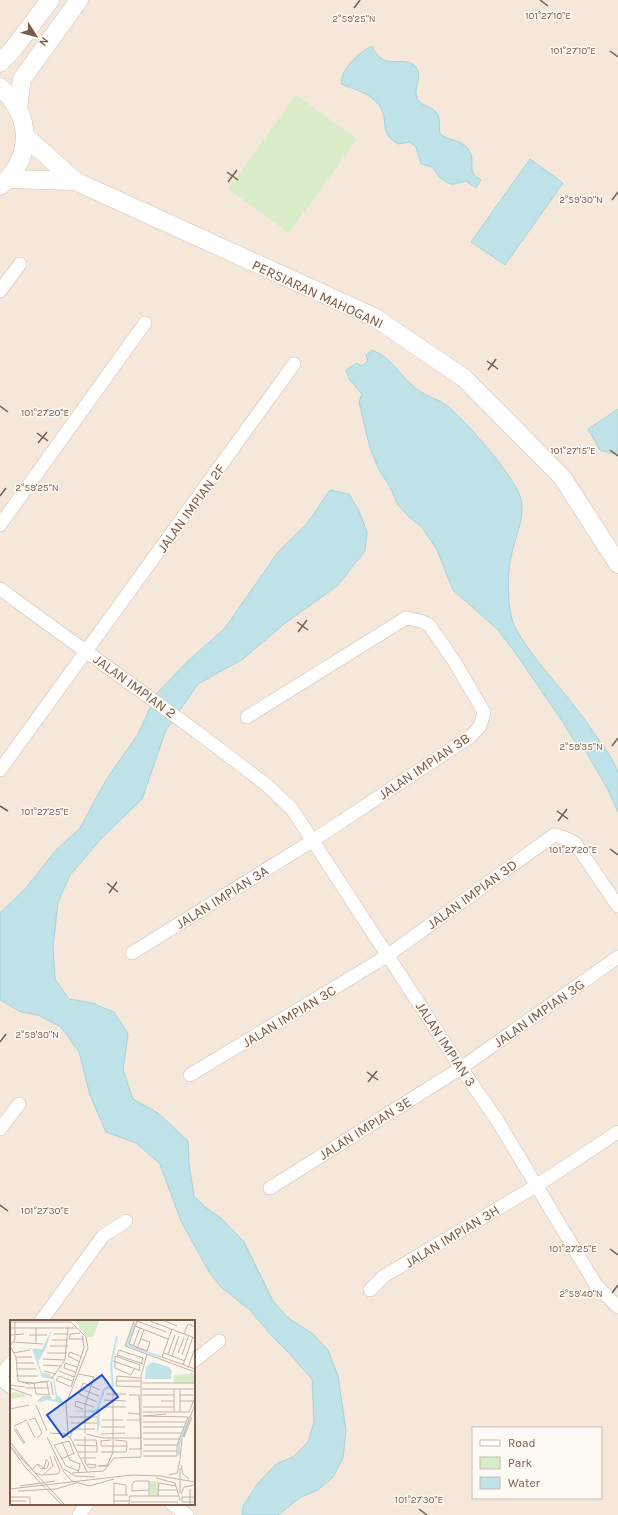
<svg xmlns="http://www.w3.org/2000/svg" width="618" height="1515" font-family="Karla,sans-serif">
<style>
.residential{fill:#f5e8da;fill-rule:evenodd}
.green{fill:#d8ecc9}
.water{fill:#bfe3e8;stroke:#a5d3da}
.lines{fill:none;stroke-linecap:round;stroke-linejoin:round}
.street-casing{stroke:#d1beb0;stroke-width:14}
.secondary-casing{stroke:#d6c0b0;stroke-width:19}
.street{stroke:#fff;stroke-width:13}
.secondary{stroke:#fff;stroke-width:18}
.ticks{fill:none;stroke:#7a5c4d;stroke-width:1.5}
.labels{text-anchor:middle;stroke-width:3;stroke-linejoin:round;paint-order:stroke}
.street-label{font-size:14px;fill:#7a5c4d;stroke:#fffaf3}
.inset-river{fill:none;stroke:#bfe3e8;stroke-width:2}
.inset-road{fill:none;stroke:#c5b3a7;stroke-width:1}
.view{fill:#1d4ed8;fill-opacity:0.15;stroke:#1d4ed8;stroke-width:2}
.inset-edge{fill:none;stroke:#7a5c4d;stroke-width:2}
.ticks-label{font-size:10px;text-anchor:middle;fill:#7a5c4d;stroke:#fffaf3;stroke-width:3;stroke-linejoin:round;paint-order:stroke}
</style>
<rect width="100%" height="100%" fill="#fdf6ec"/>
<!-- residential -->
<path class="residential" d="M0 0H618V1515H0ZM11 1321H194V1504H11ZM473 1428H601V1498H473Z"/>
<!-- green -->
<path class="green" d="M296 95 357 139 289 233 228 189Z"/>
<!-- water -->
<g class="water">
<path d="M372 46C384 74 404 53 416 67 423 77 413 88 417 98 421 107 434 106 438 115 440 121 439 128 440 134 449 141 461 139 468 149 478 164 464 170 481 180L476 188 466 181 455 184H450L439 177 432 167 421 164 416 147 409 142 399 144C377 134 390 119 379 105 369 92 355 90 341 84 341 69 359 52 372 46Z"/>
<path d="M530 159 563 183 505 265 471 242Z"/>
<path d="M372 350C391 357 399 374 414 387 423 395 436 398 446 405 464 419 521 482 522 504 523 524 514 539 511 557 507 574 507 609 514 625 524 646 544 669 558 686 573 703 586 721 598 739 605 748 615 762 618 773 618 782 618 802 618 812L608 790 587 753 573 739 563 722 514 651 498 630 453 590 437 550 422 527 409 517 398 505 389 485 379 470 370 448 359 402 362 394 349 379 346 370 357 363 361 366 368 361 366 355Z"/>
<path d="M618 409V455L600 450 588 429Z"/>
<path d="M330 490 349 494 359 511 367 532 365 551 337 586 284 624 243 659 198 684 166 730 142 799 101 839 70 875 58 902 53 947 55 979 69 999 92 1003 114 1012 128 1034 123 1070 133 1099 158 1113 188 1141 189 1164 194 1196 205 1207 222 1219 244 1242 273 1301 287 1317 313 1334 328 1350 338 1376 346 1430 343 1458 333 1477 318 1490 301 1497 278 1515H242L243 1506 258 1483 276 1464 293 1457 308 1442 314 1422 312 1379 288 1352 269 1333 250 1310 221 1287 209 1272 181 1221 160 1164 136 1143 106 1132 90 1095 79 1052 61 1027 38 1015 21 1012 0 1000V913L26 888 55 851 80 828 106 780 138 734 157 693 187 662 225 628 278 552 306 525Z"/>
</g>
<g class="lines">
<!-- street casing -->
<g class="street-casing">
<g id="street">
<path d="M0 291 20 264"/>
<path d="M0 525 145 323"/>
<path d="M0 589 197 732 268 786 292 809 461 1068 497 1120 596 1285 618 1307"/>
<path d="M0 770 294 364"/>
<path d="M132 953 312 841 471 736 480 726 484 712 454 661 429 625 421 621 406 618 247 717"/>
<path d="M190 1075 387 956 554 835 565 838 575 843 618 906"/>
<path d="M0 1129 19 1104"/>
<path d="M270 1188 461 1068 618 957"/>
<path d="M370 1290 384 1276 536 1186 618 1132"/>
<path d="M41 1321 103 1236 126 1221"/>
<path d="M194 1361 219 1341"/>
<path d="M0 1377 11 1362"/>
<path d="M0 1379 11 1387"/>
<path d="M172 1504 187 1515"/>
<path d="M79 1515 87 1504"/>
</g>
</g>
<!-- secondary casing -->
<g class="secondary-casing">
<g id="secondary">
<path d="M0 63 14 48 50 0"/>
<path d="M0 87C32 116 34 157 0 186"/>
<path d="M18 109 22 79 79 0"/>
<path d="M25 136 75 181 374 317 464 378 562 477 618 564"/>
<path d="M8 179 75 181"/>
</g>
</g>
<!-- street -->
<use href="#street" class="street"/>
<!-- secondary -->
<use href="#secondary" class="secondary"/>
</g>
<!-- ticks -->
<path class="ticks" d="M540 0 548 6M354 8 360 0M610 51 618 57M227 172 238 180M228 182 237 170M612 200 618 192M487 361 498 369M488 370 496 359M0 406 8 412M37 433 48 441M38 443 47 432M610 450 618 456M0 496 6 488M297 622 308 630M298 632 307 620M612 746 618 738M0 806 8 811M557 811 568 819M558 821 567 809M610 849 618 855M107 883 118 892M109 893 117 882M0 1042 6 1034M367 1072 378 1080M368 1082 377 1071M0 1205 8 1211M610 1249 618 1255M612 1293 618 1285M419 1509 427 1515"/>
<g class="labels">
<!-- street labels -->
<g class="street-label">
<text transform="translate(318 294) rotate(25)" y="5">PERSIARAN MAHOGANI</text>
<text transform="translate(191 508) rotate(-54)" y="5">JALAN IMPIAN 2F</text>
<text transform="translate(135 686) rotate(36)" y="5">JALAN IMPIAN 2</text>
<text transform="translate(424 766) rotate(-34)" y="5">JALAN IMPIAN 3B</text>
<text transform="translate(472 894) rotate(-36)" y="5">JALAN IMPIAN 3D</text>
<text transform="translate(222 897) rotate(-32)" y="5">JALAN IMPIAN 3A</text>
<text transform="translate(539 1013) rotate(-35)" y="5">JALAN IMPIAN 3G</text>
<text transform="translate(289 1016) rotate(-31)" y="5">JALAN IMPIAN 3C</text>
<text transform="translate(446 1044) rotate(57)" y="5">JALAN IMPIAN 3</text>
<text transform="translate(365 1128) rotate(-32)" y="5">JALAN IMPIAN 3E</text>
<text transform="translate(452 1236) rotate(-31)" y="5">JALAN IMPIAN 3H</text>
</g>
</g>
<!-- overview -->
<g transform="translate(10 1320)">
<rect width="185" height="185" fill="#fdf6ec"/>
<path d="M65 1H89L83 17H77ZM180 52 185 54V63H164V55L180 54ZM4 72 14 74 16 77 0 79V74ZM139 161H148V176H140Z" fill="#d8ecc9"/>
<path d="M42 9 36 28 28 42 32 53 39 54 44 58 47 75 52 79 54 84 37 80 28 83 31 79 40 77 43 80 46 78 43 59 32 57 22 29 0 28 32 29ZM142 42 159 47 162 51 161 59H135L136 47ZM97 66 103 68 95 70 89 88 90 104 87 114V93L62 91 86 90 93 70Z" fill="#bfe3e8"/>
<path class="inset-river" d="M125 2 117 25 151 37M103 67 101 44 107 16M169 135V124L180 96"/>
<path class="inset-road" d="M124 1 115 26 185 52M140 1 185 18M155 1 167 6M0 2H61L76 17 78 28 56 84 58 112M125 6 158 19M0 8H67M26 8V23M162 9 152 37 185 49M70 13 60 14 59 19H74M44 14H58M174 14 178 4 185 7M0 15 14 14M19 15H37M131 19 140 22 137 31 119 24 127 1 156 12M42 20H58M4 22 33 24M0 26 6 37 8 61 19 64 39 61M0 26 5 19V2M40 26H58M123 26 130 8M127 29 134 10M3 33 20 30M37 33H57M154 33 175 41M168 33 174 18M158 34 165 15M172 35 179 15M162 36 169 16M6 37H22M33 39 55 40M103 41 129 50M70 42 58 36 60 32 72 37M6 43H24M131 44 133 38 109 30 107 35 133 44M33 45 52 46M173 45 183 17M178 48 185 28M6 49H26M124 49 121 55 105 48V36L130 45 129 51M34 51 46 54M49 51 64 57M65 52 54 48 55 43 67 47M68 54 84 57 75 85V113M6 56H28M130 58 107 56 106 66 131 67M41 59 55 40 58 7M106 61H130M12 62 25 63M41 62 43 75M132 63H185M24 64 26 74 39 75 37 62H30M0 65 15 67M61 67 74 28 72 15M61 67 46 60 49 56 62 61M0 68 22 76M16 68H39M71 69 89 76M132 69H185M96 74H116M119 75H129L131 123V129H119M132 75H164M170 75H185M94 80 116 81M28 81 33 77H41M151 81H164M170 81H184M87 82 69 74 73 63 90 70M26 85 37 111M93 87H116M133 87H164M0 89 19 85M73 89 65 86 66 81 84 87M133 92H179L185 77M164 92V69M170 92V69M118 93 130 94M133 96 178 97 167 125V136H133M133 96 156 94M59 97H87M19 100 25 98 32 113 27 118M92 100H113M117 100H130M17 102 25 118M133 102H176M61 103H87M4 106 17 100M91 107H115M133 107H174M4 109 14 124M6 109 15 123M62 109H85M40 113 56 114M133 113H172M76 114 93 118H130M91 114 115 113M75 116V143L80 148 86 147V145L77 144M37 117 54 152 62 161 79 166 104 159M60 117 62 113 58 112 57 116 60 117 77 152M173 117 185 84M174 117 182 97M133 119H170M64 120H86L87 126 66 125M101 120 91 121V126H117L116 121 105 120M0 122 25 153 31 155 48 154 50 151M52 122 60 140 70 144 68 153M44 125 56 146 69 151M44 125 59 121 64 134M134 125H167M0 126 15 147 51 184M0 126 54 184M133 131H167M68 132H87V126M91 132H116L117 126M44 136 50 151M71 138H86M51 139 65 133M170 139 172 119M28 144 34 148 36 140M98 145 88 146H97L103 132V70M171 145 173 154 179 159M23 149 27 144 31 149 37 148 39 143 36 139M54 149 65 156 85 157M62 153 94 151 104 138 131 137V56L137 34M34 154 43 146 40 136M159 155 167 153 170 140M146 158 165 163 170 180M10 166 45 161M0 169 122 155 150 156 185 162M180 169V184M139 170 122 171V164L125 161H139V176M148 170H166M8 171 46 169 66 163M170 173V148M171 174 174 167 185 165M104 175H118M148 176 149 163 166 166M0 177H20V184M185 177H172V182H185M0 181H16M104 181H119M121 182H168M104 184V163L116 165V175M119 184 120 176H168"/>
<path class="view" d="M92 55 108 77 53 117 37 95Z"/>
<rect width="185" height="185" class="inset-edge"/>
</g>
<g class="ticks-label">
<text x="548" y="19">101°27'10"E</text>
<text x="354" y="22">2°59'25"N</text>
<text x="573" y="54">101°27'10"E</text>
<text x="581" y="203">2°59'30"N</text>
<text x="45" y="416">101°27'20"E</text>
<text x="573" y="454">101°27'15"E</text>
<text x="37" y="491">2°59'25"N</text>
<text x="581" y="750">2°59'35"N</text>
<text x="45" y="815">101°27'25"E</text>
<text x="573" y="853">101°27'20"E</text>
<text x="37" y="1038">2°59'30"N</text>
<text x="45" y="1214">101°27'30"E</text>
<text x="573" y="1252">101°27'25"E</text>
<text x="581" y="1297">2°59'40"N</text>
<text x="419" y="1503">101°27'30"E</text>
</g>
<!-- legend -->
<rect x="472" y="1427" width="130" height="72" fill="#fffaf3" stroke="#cabbb1"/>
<rect x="480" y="1440" width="20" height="6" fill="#ffffff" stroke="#cabbb1"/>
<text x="508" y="1447" font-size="12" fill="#7a5c4d">Road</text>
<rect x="480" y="1457" width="20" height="12" fill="#d8ecc9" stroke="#cabbb1"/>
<text x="508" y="1467" font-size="12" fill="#7a5c4d">Park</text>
<rect x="480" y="1477" width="20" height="12" fill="#bfe3e8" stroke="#cabbb1"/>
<text x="508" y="1487" font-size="12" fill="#7a5c4d">Water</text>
<!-- north arrow -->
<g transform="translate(36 36) rotate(126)" stroke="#fffaf3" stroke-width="3" paint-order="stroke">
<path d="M0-3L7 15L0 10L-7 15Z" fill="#7a5c4d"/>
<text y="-6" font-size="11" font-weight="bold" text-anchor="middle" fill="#7a5c4d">N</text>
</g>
</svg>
